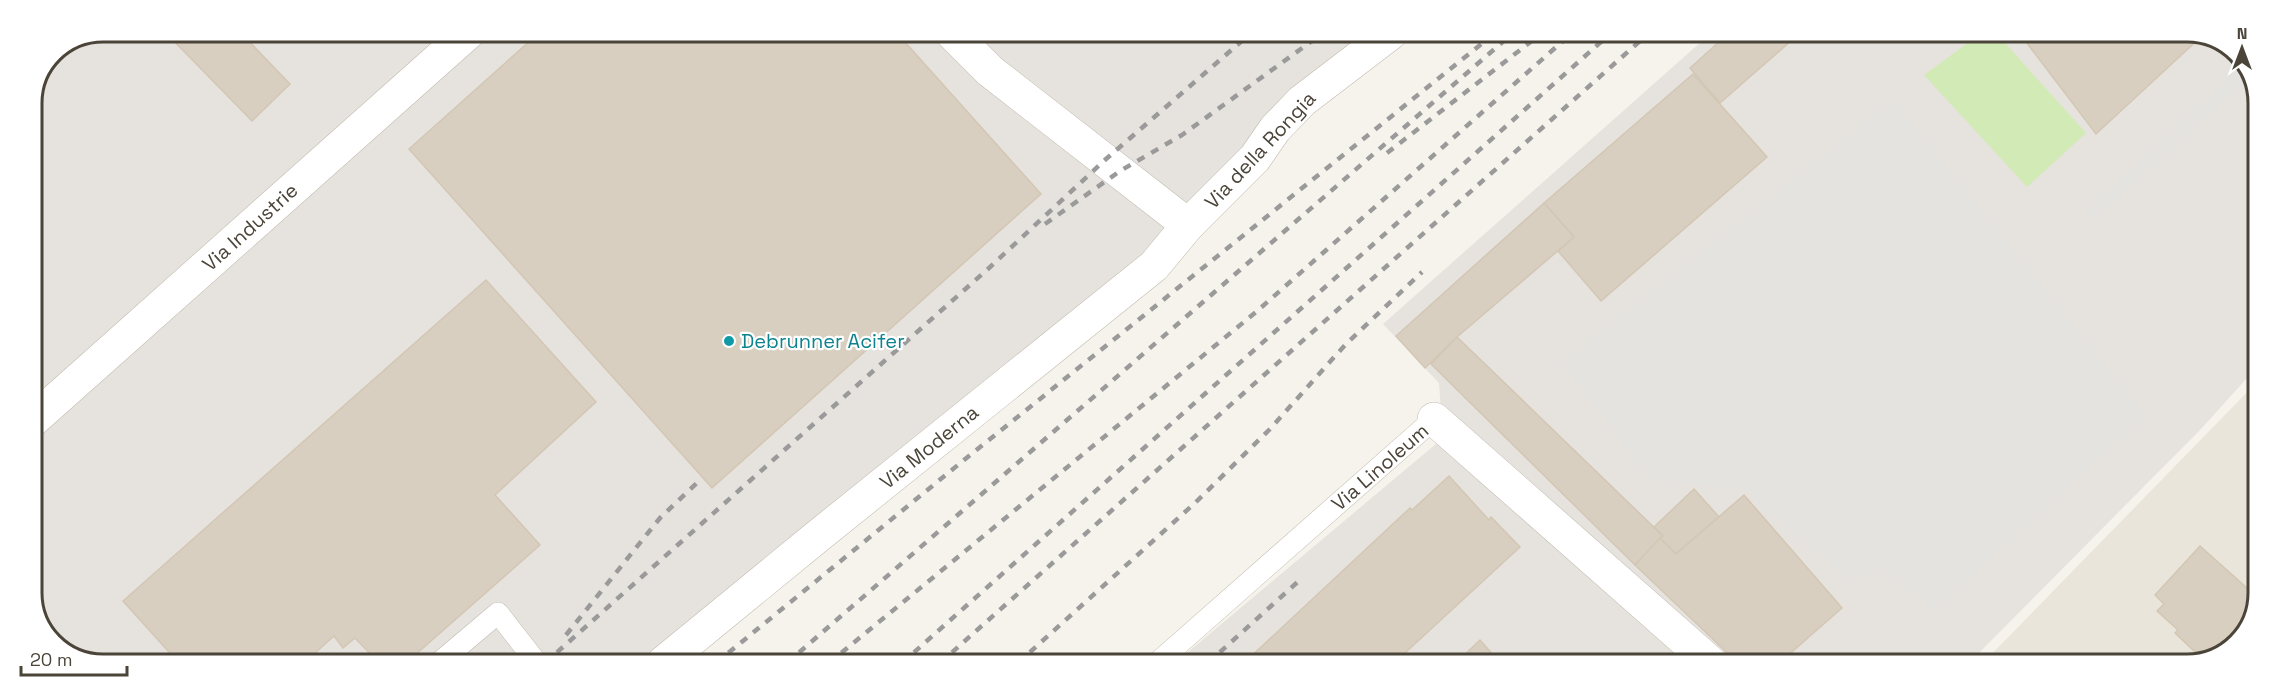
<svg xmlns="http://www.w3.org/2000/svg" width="2290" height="696" font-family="'Space Grotesk',sans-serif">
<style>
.residential{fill:#eae5da}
.industrial{fill:#e6e2dd}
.green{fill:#d2eab5}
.parking{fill:#e5e3e0}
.building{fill:#d8cfc1;stroke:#d3c7b4;stroke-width:1.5}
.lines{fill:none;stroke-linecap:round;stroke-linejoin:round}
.service-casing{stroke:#c2bbae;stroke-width:22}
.minor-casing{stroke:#c2bbae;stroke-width:34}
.service{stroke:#fff;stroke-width:21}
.minor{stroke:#fff;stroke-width:33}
.rail{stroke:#9a9a9a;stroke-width:4.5;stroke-dasharray:8 8;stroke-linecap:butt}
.culture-dot{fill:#0f9aa8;stroke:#fff;stroke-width:2}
.labels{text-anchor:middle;stroke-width:4.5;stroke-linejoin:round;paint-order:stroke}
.street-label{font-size:20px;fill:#4b4439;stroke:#fff}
.culture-label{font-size:20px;fill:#0d838f;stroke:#fff;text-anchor:start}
.rim{fill:none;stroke:#4b4439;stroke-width:3}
</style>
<rect width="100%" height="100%" fill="#f6f3ec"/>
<!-- residential -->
<path class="residential" d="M2257 382 2256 612 2231 649 2187 664H1982Z"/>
<!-- industrial -->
<g class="industrial">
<path d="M103 32 1391 33 1232 182 663 663 84 662 47 637 32 598V103L53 52Z"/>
<path d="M1711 33 2206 34 2243 59 2258 98 2257 367 2201 429 1968 664 1175 663 1443 438 1439 383 1383 324Z"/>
</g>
<!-- green -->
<path class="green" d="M1980 34H1997L2086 133 2027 187 1924 75Z"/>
<!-- parking -->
<g class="parking">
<path d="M2245 64 2250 77 2093 221 2084 211Z"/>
<path d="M1893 100 2145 415 1934 610 1886 568 1852 582 1744 490 1652 480 1562 364Z"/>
</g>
<!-- building -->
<g class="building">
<path d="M165 32H240L290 84 252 121Z"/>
<path d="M540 32H896L1041 194 712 488 409 149Z"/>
<path d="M1729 33 1799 34 1720 103 1690 68Z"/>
<path d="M2020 34H2204L2096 134Z"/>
<path d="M1693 74 1767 157 1601 301 1558 251 1574 237 1544 203Z"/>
<path d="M1544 203 1574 237 1457 337 1425 368 1396 336Z"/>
<path d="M486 280 596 402 495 495 540 545 407 662H378L355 638 343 648 334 636 305 662H178L123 601Z"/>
<path d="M1457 337 1663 536 1635 565 1431 364Z"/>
<path d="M1449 476 1489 520 1491 517 1520 547 1393 664 1244 663 1410 508 1412 510Z"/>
<path d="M1694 489 1719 517 1676 554 1660 538 1663 536 1654 527Z"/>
<path d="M1744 495 1842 608 1778 664H1739L1635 565 1660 538 1676 554Z"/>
<path d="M2200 546 2256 596V602L2250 609 2255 613 2231 649 2198 661 2192 655 2195 652 2175 633 2178 630 2157 611 2164 604 2155 595Z"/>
<path d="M1480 640 1501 664H1455Z"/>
</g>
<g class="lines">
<!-- service casing -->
<g class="service-casing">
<g id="service">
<path d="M440 662 498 613 537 663"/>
<path d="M1157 663 1434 419"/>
</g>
</g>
<!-- minor casing -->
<g class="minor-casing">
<g id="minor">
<path d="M952 33 990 71 1188 225"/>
<path d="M1434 419 1712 664"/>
<path d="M32 421 469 32"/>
<path d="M663 663 818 536 1154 266 1188 225 1255 158 1275 129 1302 101 1391 33"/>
</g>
</g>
<!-- service -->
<use href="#service" class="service"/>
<!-- minor -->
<use href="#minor" class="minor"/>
<!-- rail -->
<g class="rail">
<path d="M1387 153 1542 33"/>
<path d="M1045 224 1120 171 1182 135 1323 33"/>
<path d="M566 635 660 518 699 481"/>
<path d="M545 663 989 268 1106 159 1251 33"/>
<path d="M716 663 964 460 1495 33"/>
<path d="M787 663 1513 33"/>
<path d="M829 663 1256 312 1572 33"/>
<path d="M902 663 1611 33"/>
<path d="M940 663 1649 33"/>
<path d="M1018 663 1195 503 1270 429 1345 345 1422 272"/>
<path d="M1208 663 1302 578"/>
</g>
</g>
<!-- markers -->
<circle class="culture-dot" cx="729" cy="341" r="6"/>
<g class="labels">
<!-- street labels -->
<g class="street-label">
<text transform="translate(1260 150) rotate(-47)" y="7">Via della Rongia</text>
<text transform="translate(250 227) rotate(-42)" y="7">Via Industrie</text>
<text transform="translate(929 447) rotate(-39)" y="7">Via Moderna</text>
<text transform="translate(1380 467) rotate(-41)" y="7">Via Linoleum</text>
</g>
<!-- culture labels -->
<g class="culture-label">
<text x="741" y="348">Debrunner Acifer</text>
</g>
</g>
<!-- crop -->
<path d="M0 0H2290V696H0ZM103 42H2187A61 61 0 0 1 2248 103V593A61 61 0 0 1 2187 654H103A61 61 0 0 1 42 593V103A61 61 0 0 1 103 42Z" fill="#fff" fill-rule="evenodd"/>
<path class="rim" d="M103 42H2187A61 61 0 0 1 2248 103V593A61 61 0 0 1 2187 654H103A61 61 0 0 1 42 593V103A61 61 0 0 1 103 42Z"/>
<!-- north arrow -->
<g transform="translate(2242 48)" stroke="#ffffff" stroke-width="4.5" paint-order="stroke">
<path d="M0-4.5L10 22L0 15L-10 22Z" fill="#4b4439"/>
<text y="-9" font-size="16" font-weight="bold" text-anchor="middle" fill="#4b4439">N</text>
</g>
<!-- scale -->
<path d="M21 666v9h106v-9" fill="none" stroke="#4b4439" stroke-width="3"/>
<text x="30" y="666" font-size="18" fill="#4b4439" stroke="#ffffff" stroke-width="4.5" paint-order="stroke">20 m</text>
</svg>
